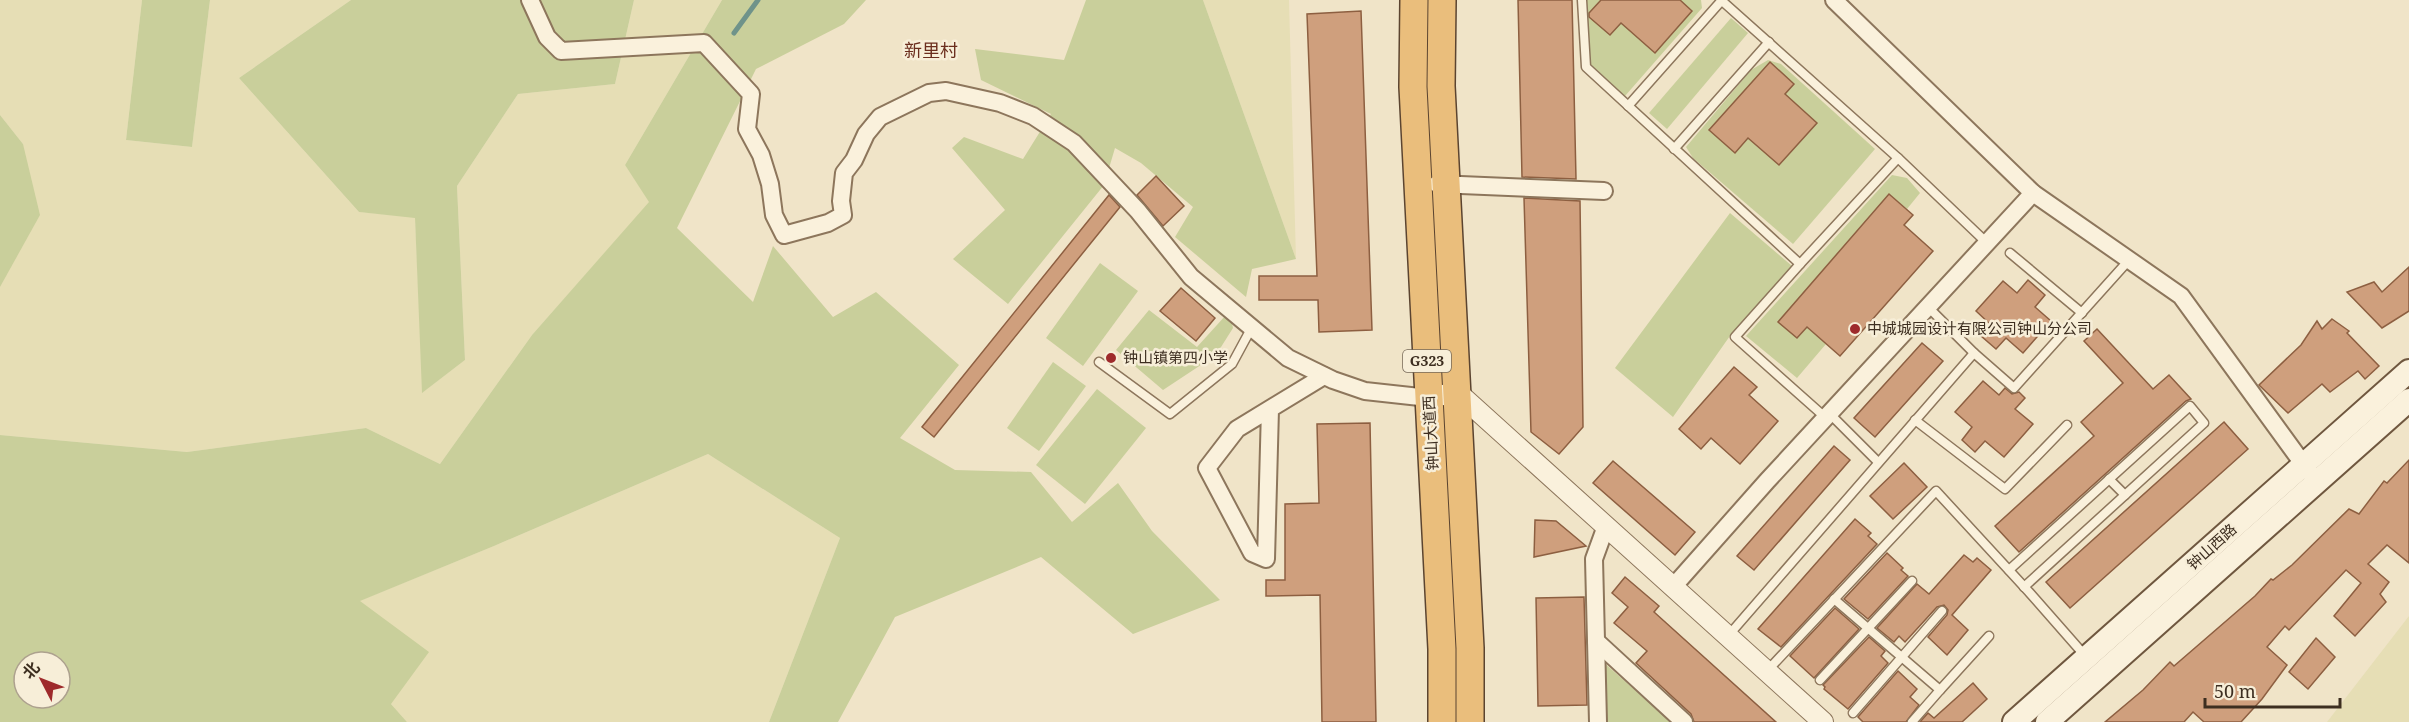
<svg xmlns="http://www.w3.org/2000/svg" width="2409" height="722" font-family="'Noto Serif','Noto Sans SC',serif">
<style>
.farmland{fill:#e6deb5}
.green{fill:#c9cf9b;fill-rule:evenodd}
.lines{fill:none;stroke-linecap:round;stroke-linejoin:round}
.stream{stroke:#6f938a;stroke-width:5}
.building{fill:#cf9f7d;stroke:#8d5f41;stroke-width:1.5}
.service-casing{stroke:#8d765c;stroke-width:11}
.minor-casing{stroke:#8d765c;stroke-width:20}
.tertiary-casing{stroke:#8d765c;stroke-width:22}
.secondary-casing{stroke:#6f573f;stroke-width:26}
.trunk-casing{stroke:#5b4430;stroke-width:30}
.service{stroke:#faf1dc;stroke-width:8}
.minor{stroke:#faf1dc;stroke-width:16}
.tertiary{stroke:#faf1dc;stroke-width:20}
.secondary{stroke:#faf1dc;stroke-width:22}
.trunk{stroke:#eabe7c;stroke-width:27}
.poi-dot{fill:#9e2a2b;stroke:#f7eed8;stroke-width:2}
.labels{text-anchor:middle;stroke-width:5;stroke-linejoin:round;paint-order:stroke}
.shield{fill:#f7eed8;stroke:#756857;stroke-width:1.5}
.shield-label{font-size:14px;font-weight:bold;fill:#3d2e20}
.poi-label{font-size:15px;fill:#3d2e20;stroke:#f7eed8;text-anchor:start}
.street-label{font-size:15px;fill:#3d2e20;stroke:#f7eed8}
.quarter-label{font-size:18px;fill:#6b2e1e;stroke:#f7eed8}
</style>
<rect width="100%" height="100%" fill="#f0e4c8"/>
<!-- farmland -->
<g class="farmland">
<path d="M0 0H142L126 140 192 147 210 0H351L239 78 359 212 415 217 423 392 465 360 457 186 518 94 615 84 634 0H722L625 165 650 202 532 335 440 464 366 428 187 452 0 435V287L23 144 0 115Z"/>
<path d="M1203 0H1289L1296 259Z"/>
<path d="M708 454 840 538 769 722H407L391 704 359 601 494 546Z"/>
<path d="M2409 616V722H2327Z"/>
</g>
<!-- green -->
<g class="green">
<path d="M142 0H210L192 147 126 140Z"/>
<path d="M351 0H634L615 84 518 94 457 186 465 360 422 393 415 218 359 212 239 78Z"/>
<path d="M722 0H866L844 24 756 69 677 228 753 302 773 246 833 317 876 292 959 365 900 438 955 470 1031 472 1072 522 1118 483 1152 531 1220 600 1133 634 1041 557 895 617 838 722H769L840 538 708 454 494 546 360 601 429 652 391 704 407 722H0V435L187 452 366 428 440 464 532 335 649 202 625 165ZM24 662H60V698H24Z"/>
<path d="M1086 0H1203L1296 259 1252 269 1246 297 1175 237 1193 207 1141 163 1115 148 1104 185 1008 304 953 259 1005 210 952 148 964 137 1023 159 1051 114 981 80 975 49 1064 60Z"/>
<path d="M1586 0H1701L1702 8 1625 96 1589 63Z"/>
<path d="M1731 18 1748 33 1667 129 1649 113Z"/>
<path d="M1768 60 1781 64 1875 149 1793 244 1693 158 1686 147 1751 70Z"/>
<path d="M0 115 23 144 40 215 0 287Z"/>
<path d="M1892 175 1907 178 1920 193 1907 209 1889 194 1779 321 1797 338 1813 320 1826 344 1797 378 1746 336Z"/>
<path d="M1730 213 1792 266 1732 333 1673 417 1615 368Z"/>
<path d="M1100 263 1138 291 1083 366 1046 338Z"/>
<path d="M1149 310 1197 347 1226 315 1231 319 1233 328 1216 355 1163 390 1116 350Z"/>
<path d="M1053 362 1086 386 1039 451 1007 428Z"/>
<path d="M1097 389 1146 428 1085 504 1036 465Z"/>
<path d="M1602 661 1671 722H1604Z"/>
</g>
<g class="lines">
<!-- stream -->
<path class="stream" d="M734 33 758 0"/>
</g>
<!-- building -->
<g class="building">
<path d="M1518 0H1572L1576 179 1522 177Z"/>
<path d="M1601 0H1680L1692 11 1655 53 1621 23 1610 35 1589 17V13Z"/>
<path d="M1361 11 1372 330 1319 332 1318 300H1259V276H1317L1307 14Z"/>
<path d="M1770 62 1794 84 1785 94 1817 123 1779 165 1748 138 1735 153 1709 130Z"/>
<path d="M1156 176 1184 206 1163 226 1137 195Z"/>
<path d="M1889 194 1913 215 1904 225 1933 251 1840 356 1807 327 1797 338 1778 322Z"/>
<path d="M1109 195 1120 207 934 437 922 427Z"/>
<path d="M1524 198 1580 201 1583 427 1559 454 1531 432Z"/>
<path d="M2409 267V311L2382 328 2347 292 2374 282 2382 292Z"/>
<path d="M2028 280 2045 295 2035 307 2051 321 2023 353 2006 338 1996 349 1981 336 1991 325 1976 311 2003 281 2017 293Z"/>
<path d="M1181 288 1215 318 1196 341 1160 311Z"/>
<path d="M2332 319 2349 331 2347 333 2379 366 2365 379 2358 371 2330 392 2322 384 2288 413 2259 385 2301 345 2317 321 2322 329Z"/>
<path d="M2097 329 2153 389 2169 375 2191 399 2186 401 2019 552 1995 526 2094 436 2081 422 2123 383 2084 341Z"/>
<path d="M1922 343 1943 361 1875 437 1854 418Z"/>
<path d="M1734 367 1757 387 1749 395 1778 421 1740 464 1711 438 1701 449 1679 429Z"/>
<path d="M1983 381 1999 395 2005 388 2012 394 2019 392 2025 398 2015 409 2033 424 2004 457 1985 441 1975 452 1962 440 1972 427 1955 412Z"/>
<path d="M2224 422 2248 449 2070 608 2046 582Z"/>
<path d="M1370 423 1376 722H1322L1320 595 1266 596V580H1285V504L1319 503 1317 424Z"/>
<path d="M1834 446 1850 460 1754 570 1737 556Z"/>
<path d="M2409 460V563L2387 545 2368 564 2389 582 2380 594 2386 602 2355 636 2334 616 2361 583 2346 570 2289 630 2285 626 2267 647 2287 665 2262 699 2241 722H2204L2193 712 2184 722H2105L2143 690 2170 662 2174 666 2255 596 2271 579 2273 580 2292 565 2349 509 2359 514 2384 481 2387 483Z"/>
<path d="M1613 461 1695 532 1675 555 1593 483Z"/>
<path d="M1904 463 1927 487 1893 519 1870 496Z"/>
<path d="M1855 519 1871 533 1868 536 1877 544 1781 647 1758 629Z"/>
<path d="M1535 520 1556 521 1586 546 1534 557Z"/>
<path d="M1887 553 1903 568 1901 570 1908 576 1868 619 1844 599Z"/>
<path d="M1964 555 1973 562 1977 558 1991 570 1952 615 1968 630 1947 655 1928 637 1947 615 1948 610 1944 605 1937 607 1905 642 1899 636 1894 642 1877 628 1917 584 1929 594Z"/>
<path d="M1625 577 1659 606 1654 612 1776 722H1694L1691 714 1636 663 1647 651 1614 623 1628 607 1612 593Z"/>
<path d="M1584 597 1587 705 1538 706 1536 598Z"/>
<path d="M1835 608 1859 629 1814 678 1790 656Z"/>
<path d="M1869 637 1885 651 1881 656 1888 663 1848 709 1824 689 1825 687 1823 685Z"/>
<path d="M2316 638 2335 657 2308 689 2289 672Z"/>
<path d="M1898 671 1917 689 1910 697 1919 705 1906 722H1863L1858 717Z"/>
<path d="M1973 683 1987 699 1962 722H1920L1928 713 1934 718Z"/>
</g>
<g class="lines">
<!-- service casing -->
<g class="service-casing">
<g id="service">
<path d="M1582 0 1586 67 1800 264 1898 158"/>
<path d="M1721 0 1898 158 1987 243"/>
<path d="M1628 106 1722 0"/>
<path d="M1674 149 1769 42"/>
<path d="M2010 253 2082 313"/>
<path d="M1800 264 1735 337 1826 418"/>
<path d="M1928 307 1974 353"/>
<path d="M1099 362 1170 414 1232 364 1252 327"/>
<path d="M1830 414 1878 462"/>
<path d="M1915 420 2005 489 2067 425"/>
<path d="M2109 479 2125 495"/>
<path d="M2009 570 2190 406 2204 423 2024 587"/>
<path d="M1834 599 1940 690 1912 722"/>
<path d="M1728 636 1974 353 2014 388 2129 260"/>
<path d="M1767 671 1936 491 2029 592 2087 658"/>
<path d="M1820 680 1912 581"/>
<path d="M1940 690 1989 636"/>
<path d="M1853 713 1942 611"/>
</g>
</g>
<!-- minor casing -->
<g class="minor-casing">
<g id="minor">
<path d="M530 0 547 37 561 51 704 43 751 94 747 129 761 155 770 184 774 215 784 235 828 223 843 215 841 201 844 173 854 160 866 134 880 117 929 93 946 91 1000 103 1033 116 1074 143 1138 211 1191 277 1288 358 1333 380 1365 391 1429 398"/>
<path d="M1834 0 2033 193 2181 296 2309 472"/>
<path d="M1437 184 1604 191"/>
<path d="M1270 409 1266 559 1252 553 1207 468 1237 429 1324 376"/>
<path d="M1673 587 1767 481 2033 193"/>
<path d="M1596 641 1684 722"/>
<path d="M1598 722 1594 559 1606 526"/>
</g>
</g>
<!-- tertiary casing -->
<g class="tertiary-casing">
<path id="tertiary" d="M1429 398 1457 392 1823 722"/>
</g>
<!-- secondary casing -->
<g class="secondary-casing">
<g id="secondary">
<path d="M2014 722 2409 371"/>
<path d="M2047 722 2409 400"/>
</g>
</g>
<!-- trunk casing -->
<g class="trunk-casing">
<g id="trunk">
<path d="M1414 0 1413 87 1442 649V722"/>
<path d="M1442 0 1441 86 1470 648V722"/>
</g>
</g>
<!-- service -->
<use href="#service" class="service"/>
<!-- minor -->
<use href="#minor" class="minor"/>
<!-- tertiary -->
<use href="#tertiary" class="tertiary"/>
<!-- secondary -->
<use href="#secondary" class="secondary"/>
<!-- trunk -->
<use href="#trunk" class="trunk"/>
</g>
<!-- markers -->
<g class="poi-dot">
<circle cx="1855" cy="329" r="6"/>
<circle cx="1111" cy="358" r="6"/>
</g>
<g class="labels">
<!-- shield labels -->
<rect class="shield" x="1403" y="350" width="48" height="22" rx="4.5"/>
<g class="shield-label">
<text x="1427" y="366">G323</text>
</g>
<!-- poi labels -->
<g class="poi-label">
<text x="1867" y="334">中城城园设计有限公司钟山分公司</text>
<text x="1123" y="363">钟山镇第四小学</text>
</g>
<!-- street labels -->
<g class="street-label">
<text transform="translate(1431 433) rotate(-93)" y="5">钟山大道西</text>
<text transform="translate(2212 547) rotate(-42)" y="5">钟山西路</text>
</g>
<!-- quarter labels -->
<g class="quarter-label">
<text x="931" y="57">新里村</text>
</g>
</g>
<!-- north arrow -->
<g transform="translate(42 680) rotate(312)"><circle r="28" fill="#f7eed8" stroke="#ada18e" stroke-width="1.5"/>
<path d="M0-4.5L10 22L0 15L-10 22Z" fill="#9e2a2b"/>
<text y="-9" font-size="16" font-weight="bold" text-anchor="middle" fill="#3d2e20">北</text>
</g>
<!-- scale -->
<path d="M2205 698v9h135v-9" fill="none" stroke="#3d2e20" stroke-width="3"/>
<text x="2214" y="698" font-size="18" fill="#3d2e20" stroke="#f7eed8" stroke-width="4.5" paint-order="stroke">50 m</text>
</svg>
